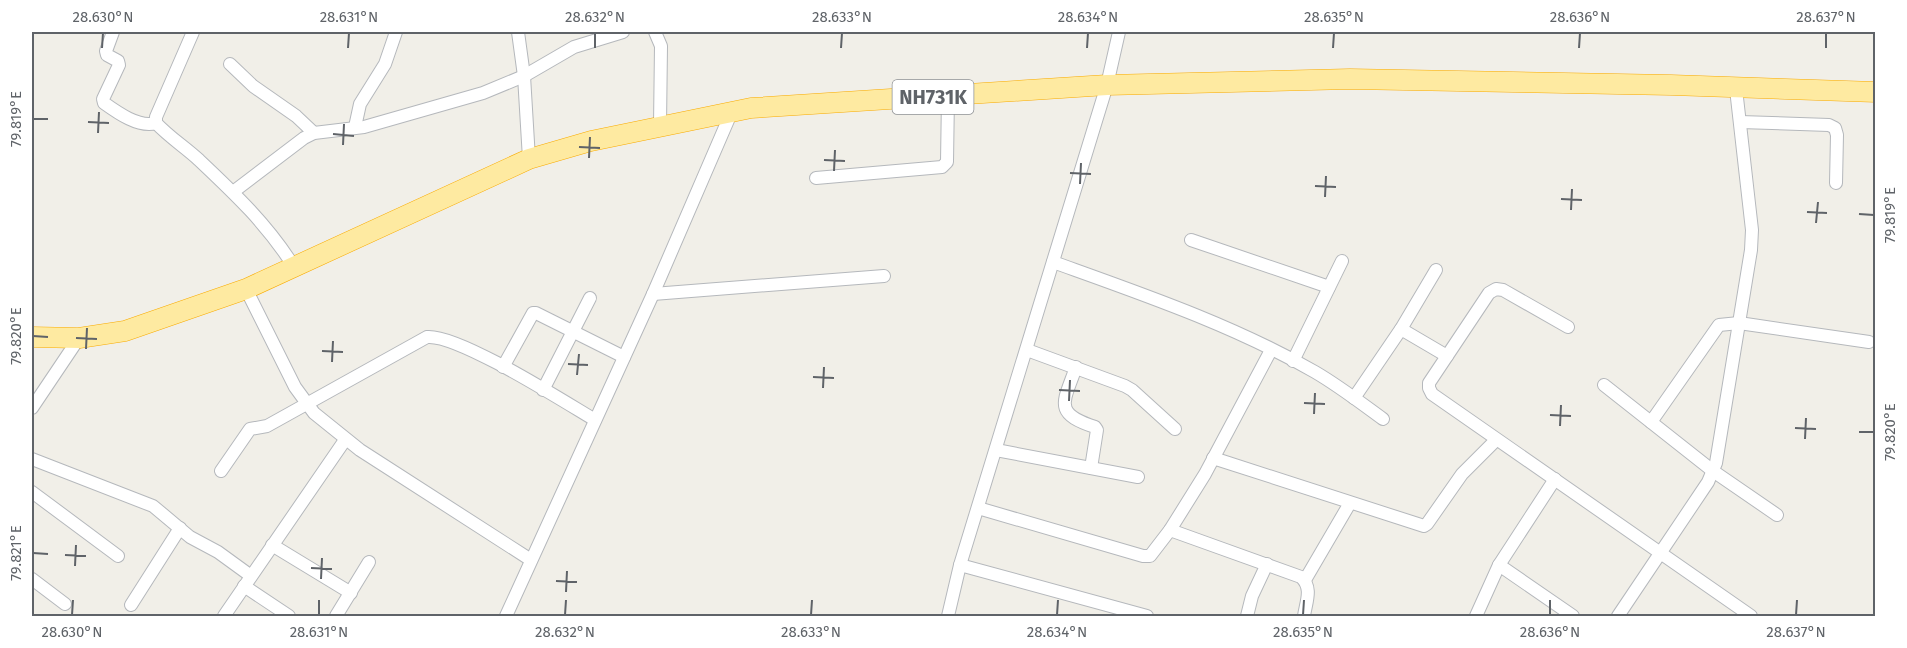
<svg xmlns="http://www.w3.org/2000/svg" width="1907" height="648" font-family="'Fira Sans',sans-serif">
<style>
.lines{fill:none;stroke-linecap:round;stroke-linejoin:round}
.minor-casing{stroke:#b5b8bc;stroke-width:14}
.trunk-casing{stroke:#f9ab00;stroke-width:21}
.minor{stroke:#fff;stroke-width:12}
.trunk{stroke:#feeaa1;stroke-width:20}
.ticks{fill:none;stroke:#5f6368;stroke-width:2}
.labels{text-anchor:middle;stroke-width:5;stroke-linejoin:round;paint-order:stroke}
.shield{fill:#fff;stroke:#8f9295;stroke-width:1.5}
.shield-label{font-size:20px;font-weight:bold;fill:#5f6368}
.neatline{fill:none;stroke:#5f6368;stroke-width:2}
.ticks-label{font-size:15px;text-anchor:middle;fill:#5f6368}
</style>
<rect width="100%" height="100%" fill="#f1efe8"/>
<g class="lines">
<!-- minor casing -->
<g class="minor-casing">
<g id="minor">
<path d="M113 32 106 51 107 55 118 61 119 65 103 99 104 103C118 113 139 128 156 123"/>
<path d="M193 32 156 117V123C169 137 185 147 199 160 234 193 268 225 294 267"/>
<path d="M518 32 524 76 529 159"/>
<path d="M655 32 661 46 660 125"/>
<path d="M230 64 253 86 296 116 314 133"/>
<path d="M1740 122 1829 125 1835 128 1837 135 1836 183"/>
<path d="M355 127 360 104 385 64 396 32"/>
<path d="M816 178 942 167 947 162 948 96"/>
<path d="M233 192 304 138 314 133 364 127 483 93 524 76 574 47 623 32"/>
<path d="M1191 240 1329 287"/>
<path d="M1053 262C1142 294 1233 325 1315 372 1339 386 1361 403 1383 419"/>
<path d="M246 289 295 387 314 413 360 450 531 560"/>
<path d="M653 294 884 276"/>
<path d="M1568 327 1503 290 1496 289 1489 293 1429 383V388L1432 394 1751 616"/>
<path d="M1401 329 1447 356"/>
<path d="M1027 350 1125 386 1132 390 1175 429"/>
<path d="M1293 361 1342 261"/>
<path d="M503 367 533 313H536L624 357"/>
<path d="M1076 367C1064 402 1052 413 1095 427L1097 430 1091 468"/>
<path d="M1604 385 1713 471 1777 515"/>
<path d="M543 390 590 298"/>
<path d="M1354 398 1401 329 1436 270"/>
<path d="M32 408 79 338"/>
<path d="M1651 422 1719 325 1739 323 1869 342"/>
<path d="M996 450 1138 477"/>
<path d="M1213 458 1424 526 1427 524 1462 474 1496 440"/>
<path d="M32 459 153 506 190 537 218 552 251 576"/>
<path d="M221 471 250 429 267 426 427 337C458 334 563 401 595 420"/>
<path d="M32 492 118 556"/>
<path d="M978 508 1143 556H1150L1170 530 1205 474 1271 350"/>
<path d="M1170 530 1301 577C1313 588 1306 602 1304 616"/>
<path d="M272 545 351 593"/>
<path d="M960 565 1147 616"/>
<path d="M1499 565 1573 616"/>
<path d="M32 579 65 604"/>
<path d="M1305 580 1350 503"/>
<path d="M244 586 289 616"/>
<path d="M131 605 180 528"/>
<path d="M224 616 345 440"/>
<path d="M336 616 369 562"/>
<path d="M506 616 653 294 732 111"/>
<path d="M948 616 960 565 1107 85 1119 32"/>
<path d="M1247 616 1252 596 1267 564"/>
<path d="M1476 616 1499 565 1555 479"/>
<path d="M1618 616 1708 482 1716 463 1751 250 1752 230 1736 89"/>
</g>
</g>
<!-- trunk casing -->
<g class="trunk-casing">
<path id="trunk" d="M32 337 79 338 125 331 246 289 529 159 591 141 751 108 1107 85 1350 79 1671 85 1876 92"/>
</g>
<!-- minor -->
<use href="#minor" class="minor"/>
<!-- trunk -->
<use href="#trunk" class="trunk"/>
</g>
<!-- ticks -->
<path class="ticks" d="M102 48 103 33M348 48 349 33M595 48V33M841 48 842 33M1087 48 1088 33M1333 48 1334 33M1579 48 1580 33M1826 48V33M33 119H48M88 122 109 123M98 133 99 112M333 134 354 136M343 145 344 124M579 147 600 148M589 158 590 137M824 160 845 161M834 171 835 150M1070 173 1091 174M1080 184 1081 163M1315 186 1336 187M1325 197 1326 176M1561 199 1582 200M1571 210 1572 189M1807 212 1827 213M1859 214 1874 215M1816 223 1818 202M33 336 48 337M76 338 97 339M86 349 87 328M322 351 343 352M332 362 333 341M568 364 588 365M577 375 579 354M813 377 834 378M823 388 824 367M1059 390 1080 391M1069 401 1070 380M1304 403 1325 404M1314 414 1315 393M1550 415 1571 416M1560 426 1561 405M1795 428 1816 429M1859 432H1874M1805 439 1806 418M33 553 48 554M65 555 86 556M75 566 76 545M311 568 332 569M321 579 322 558M556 581 577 582M566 592 567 571M72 615 73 600M319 615V600M565 615 566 600M811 615 812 600M1057 615 1058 600M1303 615 1304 600M1550 615V600M1796 615 1797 600"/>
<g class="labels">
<!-- shield labels -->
<rect class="shield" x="892.5" y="80" width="81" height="34" rx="4.5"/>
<g class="shield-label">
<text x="933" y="104">NH731K</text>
</g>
</g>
<!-- border -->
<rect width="1907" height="648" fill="none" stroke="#ffffff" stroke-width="66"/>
<rect x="33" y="33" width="1841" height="582" class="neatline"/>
<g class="ticks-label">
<text x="103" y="22">28.630°N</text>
<text x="349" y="22">28.631°N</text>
<text x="595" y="22">28.632°N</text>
<text x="842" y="22">28.633°N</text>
<text x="1088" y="22">28.634°N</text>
<text x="1334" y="22">28.635°N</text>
<text x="1580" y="22">28.636°N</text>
<text x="1826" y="22">28.637°N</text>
<text transform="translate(16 119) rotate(-90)" y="5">79.819°E</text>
<text transform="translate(1890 215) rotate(-90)" y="5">79.819°E</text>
<text transform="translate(16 336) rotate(-90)" y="5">79.820°E</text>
<text transform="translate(1890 432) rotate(-90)" y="5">79.820°E</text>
<text transform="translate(16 553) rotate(-90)" y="5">79.821°E</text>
<text x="72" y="637">28.630°N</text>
<text x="319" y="637">28.631°N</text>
<text x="565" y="637">28.632°N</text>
<text x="811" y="637">28.633°N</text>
<text x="1057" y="637">28.634°N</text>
<text x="1303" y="637">28.635°N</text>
<text x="1550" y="637">28.636°N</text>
<text x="1796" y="637">28.637°N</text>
</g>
</svg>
